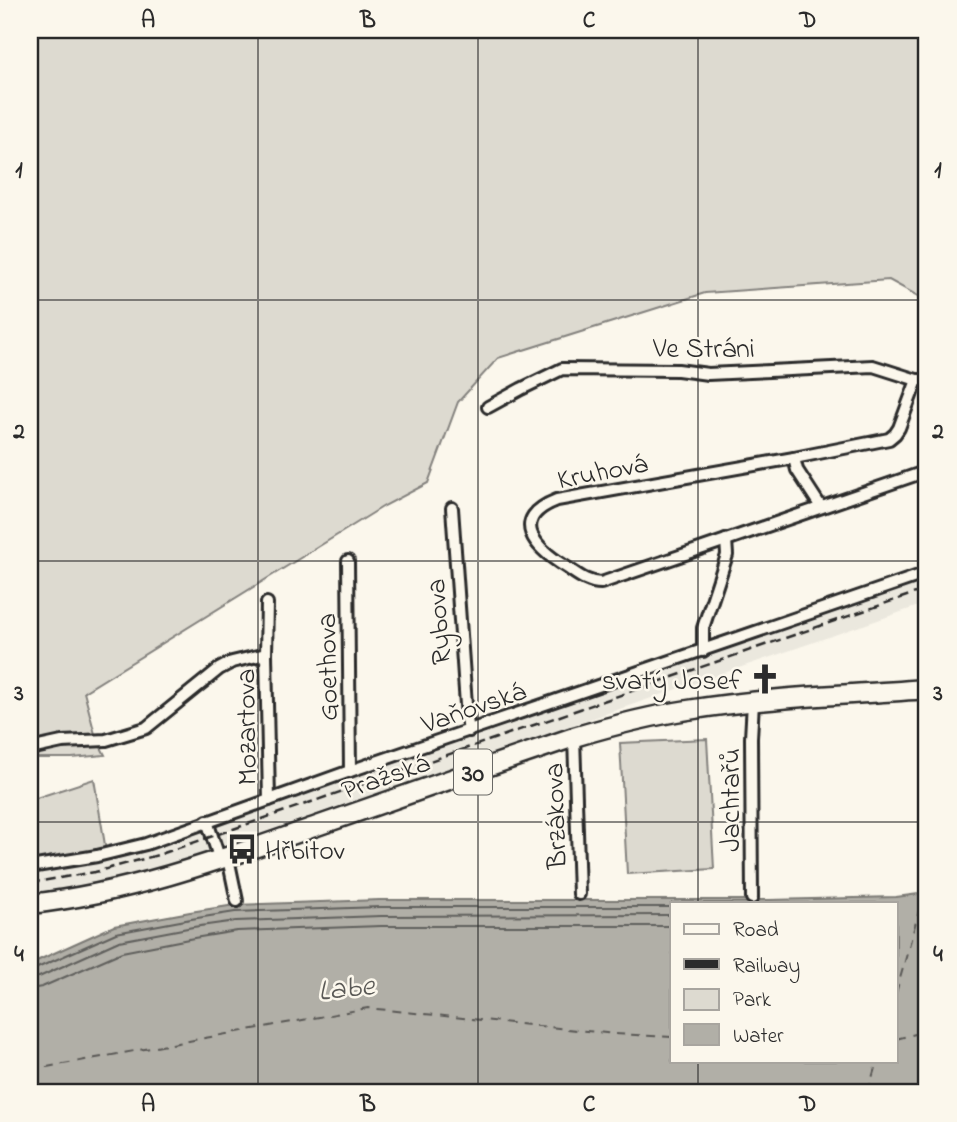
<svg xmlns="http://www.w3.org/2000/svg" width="957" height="1122" font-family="'Indie Flower',sans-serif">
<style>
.built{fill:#ebe8de}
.green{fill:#dddad0;stroke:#84827e;stroke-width:2}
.water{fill:#b1afa7;stroke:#7b7a75;stroke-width:2;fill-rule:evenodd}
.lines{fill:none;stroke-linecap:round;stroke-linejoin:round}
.shore{stroke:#61605d;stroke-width:2}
.ferry{stroke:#5a5956;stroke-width:2;stroke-dasharray:9 7;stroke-linecap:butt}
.street-casing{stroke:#2b2b2b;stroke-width:16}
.primary-casing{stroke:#2b2b2b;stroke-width:23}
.street{stroke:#fbf7ec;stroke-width:10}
.primary{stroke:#fbf7ec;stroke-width:18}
.rail{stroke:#2b2b2b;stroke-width:2.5;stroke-dasharray:10 5;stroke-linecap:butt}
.grid{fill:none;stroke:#2b2b2b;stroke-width:2;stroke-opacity:0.55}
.labels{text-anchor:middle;stroke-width:5;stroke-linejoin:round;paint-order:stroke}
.shield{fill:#fbf7ec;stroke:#696865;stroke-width:2}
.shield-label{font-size:26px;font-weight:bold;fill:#2b2b2b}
.street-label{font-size:28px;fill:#2b2b2b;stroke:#fbf7ec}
.poi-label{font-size:28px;fill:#2b2b2b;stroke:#fbf7ec;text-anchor:end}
.water-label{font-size:30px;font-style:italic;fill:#5a5956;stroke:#fbf7ec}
.neatline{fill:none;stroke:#2b2b2b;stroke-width:2.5}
.grid-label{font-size:23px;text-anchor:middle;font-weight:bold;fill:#2b2b2b}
</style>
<rect width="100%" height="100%" fill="#fbf7ec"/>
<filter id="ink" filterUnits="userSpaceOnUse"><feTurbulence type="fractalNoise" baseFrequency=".0143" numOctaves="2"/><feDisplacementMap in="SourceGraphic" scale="14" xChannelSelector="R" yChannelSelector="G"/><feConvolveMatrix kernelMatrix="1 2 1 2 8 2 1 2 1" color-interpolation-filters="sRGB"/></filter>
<g filter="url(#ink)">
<!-- built -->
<path class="built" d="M927 581V603L162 867 98 885 30 896V875L93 864 155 847Z"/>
<!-- green -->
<g class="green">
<path d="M30 30H927V301L889 280 705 293 498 358 458 402 428 483 384 506 84 692 96 738 105 755 72 758H30Z"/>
<path d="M707 739 714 869 627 874 620 743Z"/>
<path d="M94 779 106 851 34 865 30 844V800Z"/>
</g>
<!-- water -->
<path class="water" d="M927 893V1092H30V964L114 926 190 912 235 905 380 900H769L896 897ZM672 903H896V1061H672Z"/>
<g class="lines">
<!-- shore -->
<g class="shore">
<path d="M30 969H35L116 933 191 919 235 912 381 907H672"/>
<path d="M30 978 39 977 119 941 193 927 236 921 381 916 672 915"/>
<path d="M30 989 42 987 122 952 194 938 237 931 381 926H672"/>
</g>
<!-- ferry -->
<g class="ferry">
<path d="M896 993 924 893"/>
<path d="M896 1039 927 1031"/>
<path d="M30 1069 47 1067 368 1008 615 1034 672 1037"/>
<path d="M868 1092 877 1061"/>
</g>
<!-- street casing -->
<g class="street-casing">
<g id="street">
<path d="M488 407 521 389 562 369 678 370 708 374 873 366 917 380H927"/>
<path d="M794 458 889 439 895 434 899 428 917 380"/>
<path d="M821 507 797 470 794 458 557 500C508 519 535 548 566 567 577 574 587 583 601 583L927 471"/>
<path d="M452 508 467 719 469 731"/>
<path d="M348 561 350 771"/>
<path d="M267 603 266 654 269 800"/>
<path d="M703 651V628L727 555 726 540"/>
<path d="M574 737 579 894"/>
<path d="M30 749 62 742 106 740 146 728 219 669 232 662 266 654"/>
<path d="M207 821 220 860"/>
<path d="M228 858 237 901"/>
<path d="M30 867 97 856 146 844 350 771 927 573"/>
<path d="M752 898 751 738 753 702"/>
</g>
</g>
<!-- primary casing -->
<g class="primary-casing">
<path id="primary" d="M30 904C130 893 223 859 317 826 403 796 488 766 574 737 611 726 649 716 688 710 767 697 848 695 927 689"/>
</g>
<!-- street -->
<use href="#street" class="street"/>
<!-- primary -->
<use href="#primary" class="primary"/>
<!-- rail -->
<path class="rail" d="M30 883 95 872 158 855 927 589"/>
</g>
</g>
<!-- grid -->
<path class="grid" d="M258 30V1092M478 30V1092M698 30V903M30 300H927M30 561H927M30 822H927M698 1061V1092"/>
<!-- icons -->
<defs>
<g id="church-bare" transform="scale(2.415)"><path d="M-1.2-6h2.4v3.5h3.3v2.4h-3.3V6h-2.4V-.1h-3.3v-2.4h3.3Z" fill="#2b2b2b" stroke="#fbf7ec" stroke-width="2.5" paint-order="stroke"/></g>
<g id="bus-bare" transform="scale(2.415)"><path d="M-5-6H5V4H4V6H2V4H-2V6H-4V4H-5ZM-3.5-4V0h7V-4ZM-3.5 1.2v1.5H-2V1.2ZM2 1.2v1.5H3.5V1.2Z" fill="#2b2b2b" stroke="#fbf7ec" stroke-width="2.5" paint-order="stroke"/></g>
</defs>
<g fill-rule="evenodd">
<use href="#church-bare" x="765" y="679"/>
<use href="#bus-bare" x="242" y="849"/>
</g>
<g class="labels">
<!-- shield labels -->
<rect class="shield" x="454" y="749.5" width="38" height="45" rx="5"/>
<g class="shield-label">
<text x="473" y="781">30</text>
</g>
<!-- street labels -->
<g class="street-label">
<text x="704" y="357">Ve Stráni</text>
<text transform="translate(602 470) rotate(-11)" y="10">Kruhová</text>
<text transform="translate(437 622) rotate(-94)" y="10">Rybova</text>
<text transform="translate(326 667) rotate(-91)" y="10">Goethova</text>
<text transform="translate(473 706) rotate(-19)" y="10">Vaňovská</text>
<text transform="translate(245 727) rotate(-91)" y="10">Mozartova</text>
<text transform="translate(385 775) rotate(-19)" y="10">Pražská</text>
<text transform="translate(729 800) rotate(-90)" y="10">Jachtařů</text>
<text transform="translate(554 816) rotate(-92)" y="10">Brzákova</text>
</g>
<!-- poi labels -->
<g class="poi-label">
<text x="742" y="689">svatý Josef</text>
<text x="265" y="859" text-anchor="start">Hřbitov</text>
</g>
<!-- water labels -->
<g class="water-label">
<text transform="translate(346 987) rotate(-6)" y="10">Labe</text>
</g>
</g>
<!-- margin -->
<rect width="957" height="1122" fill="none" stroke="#fbf7ec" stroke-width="77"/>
<!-- legend -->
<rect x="670" y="902" width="228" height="161" fill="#fbf7ec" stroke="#a8a59f" stroke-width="2"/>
<rect x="684" y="924" width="35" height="10" fill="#fbf7ec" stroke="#a8a59f" stroke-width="2"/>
<text x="733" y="936" font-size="21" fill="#2b2b2b">Road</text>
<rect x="684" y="959" width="35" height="10" fill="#2b2b2b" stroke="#a8a59f" stroke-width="2"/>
<text x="733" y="972" font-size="21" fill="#2b2b2b">Railway</text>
<rect x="684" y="989" width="35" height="21" fill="#dddad0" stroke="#a8a59f" stroke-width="2"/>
<text x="733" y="1006" font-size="21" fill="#2b2b2b">Park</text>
<rect x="684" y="1024" width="35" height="21" fill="#b1afa7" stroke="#a8a59f" stroke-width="2"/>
<text x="733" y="1042" font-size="21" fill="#2b2b2b">Water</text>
<rect x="38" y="38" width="880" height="1046" class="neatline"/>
<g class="grid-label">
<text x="148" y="27">A</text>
<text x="368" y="27">B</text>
<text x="589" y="27">C</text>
<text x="808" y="27">D</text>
<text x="19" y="177">1</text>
<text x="938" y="177">1</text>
<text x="19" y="438">2</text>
<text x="938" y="438">2</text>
<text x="19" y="700">3</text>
<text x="938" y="700">3</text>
<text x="19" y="961">4</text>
<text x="938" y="961">4</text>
<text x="148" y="1111">A</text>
<text x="368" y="1111">B</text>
<text x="589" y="1111">C</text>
<text x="808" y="1111">D</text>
</g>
</svg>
